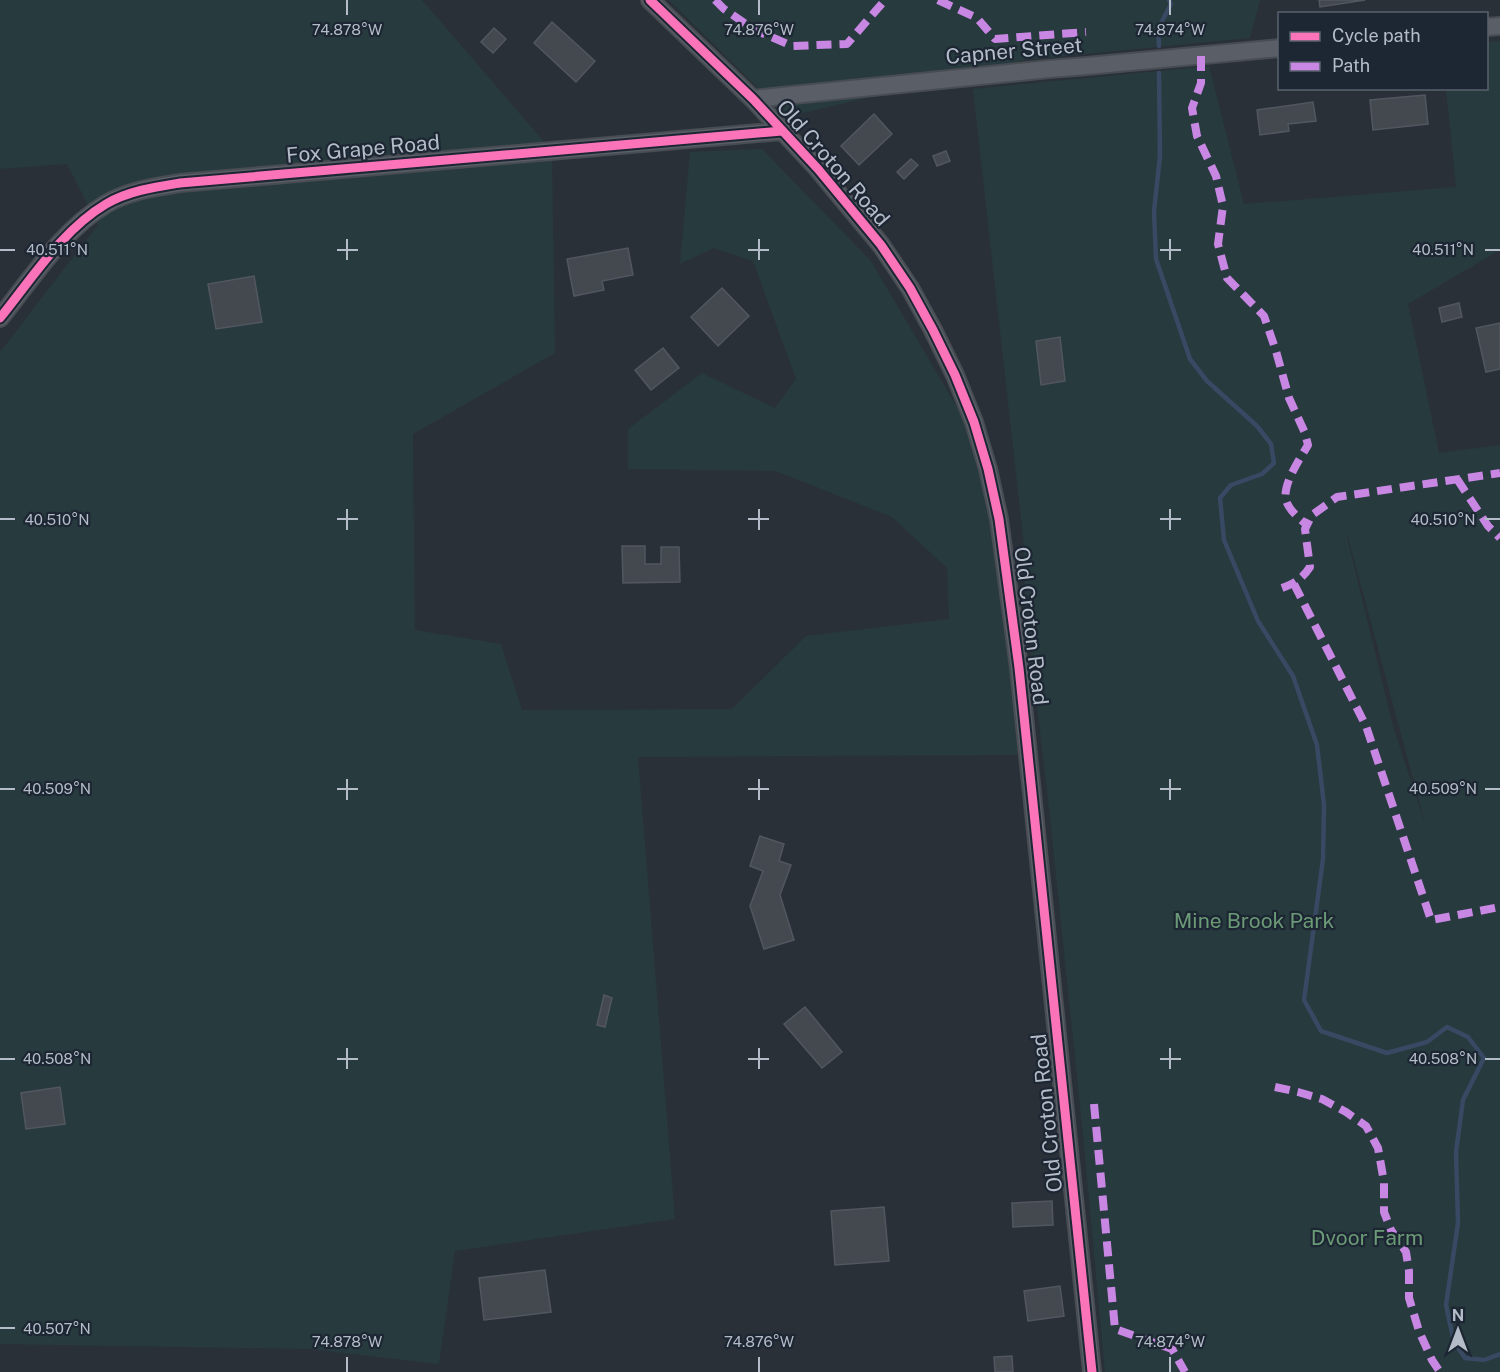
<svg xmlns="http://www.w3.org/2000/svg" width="1500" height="1372" font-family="'Public Sans',sans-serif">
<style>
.green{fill:#273a3e;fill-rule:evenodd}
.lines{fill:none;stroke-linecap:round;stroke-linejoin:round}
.stream{stroke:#384963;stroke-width:4.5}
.building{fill:#444950;stroke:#52575f;stroke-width:1.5}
.street-casing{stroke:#484c53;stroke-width:20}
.street{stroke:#5a5e66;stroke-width:16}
.quiet{stroke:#c787e3;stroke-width:8;stroke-dasharray:15 8;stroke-linecap:butt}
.cycleway-casing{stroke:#1d2633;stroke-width:13}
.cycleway{stroke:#fb73b8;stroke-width:9}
.ticks{fill:none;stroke:#b4bcc9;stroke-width:2}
.labels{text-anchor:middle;stroke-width:4.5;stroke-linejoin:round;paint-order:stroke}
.street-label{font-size:21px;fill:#b4bcc9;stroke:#1d2633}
.park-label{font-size:21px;fill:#6b9a76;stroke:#1d2633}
.ticks-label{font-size:15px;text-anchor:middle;fill:#b4bcc9;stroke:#1d2633;stroke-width:4.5;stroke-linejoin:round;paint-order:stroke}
</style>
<rect width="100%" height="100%" fill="#2a3038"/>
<!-- green -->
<g class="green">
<path d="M0 0H422L552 151 555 353 413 434 415 630 501 644 522 710 732 709 806 636 949 619 947 568 892 517 776 471 628 469V429L702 373 775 408 796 379 753 261 714 248 680 264 690 152 762 149 871 261 985 455 1022 755 638 757 675 1219 455 1251 439 1364 309 1349 0 1344V352L98 225 67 164 0 169Z"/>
<path d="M669 0H1260L1250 38 1024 60 787 117Z"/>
<path d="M1500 41V250L1408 304 1439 453 1500 445V1372H1105L1083 1135 1050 817 1026 611 1023 536 973 89 1209 66 1244 204 1456 187 1446 89 1486 88 1487 42ZM1347 537H1348L1426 827 1393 726Z"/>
</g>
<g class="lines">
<!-- stream -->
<g class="stream">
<path d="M1159 46 1158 29 1171 4 1169 0"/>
<path d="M1159 73 1160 156 1154 211 1156 259 1190 359 1207 381 1257 426 1271 444 1274 463 1262 474 1231 485 1220 498 1224 540 1258 621 1293 676 1317 745 1324 805 1323 859 1304 1000 1321 1031 1387 1053 1427 1042 1447 1027 1468 1037 1484 1058 1463 1100 1456 1152 1458 1223 1446 1305 1454 1342 1465 1358 1484 1360 1500 1354"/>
</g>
</g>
<!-- building -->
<g class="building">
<path d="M1319 0H1365L1320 7Z"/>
<path d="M552 22 595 61 576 82 534 43Z"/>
<path d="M494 28 506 39 493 53 481 42Z"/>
<path d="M1425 95 1428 124 1373 130 1370 100Z"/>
<path d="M1313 102 1316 121 1288 124 1289 131 1260 135 1257 110Z"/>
<path d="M874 114 892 134 859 165 841 146Z"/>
<path d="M946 151 950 161 937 166 933 156Z"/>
<path d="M911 159 918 165 904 179 897 172Z"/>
<path d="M628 248 633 275 602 281 604 290 574 296 567 259Z"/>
<path d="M254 276 262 322 216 329 208 284Z"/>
<path d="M722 288 749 316 718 346 691 317Z"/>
<path d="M1459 303 1462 317 1442 322 1439 308Z"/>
<path d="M1500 323V369L1486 372 1476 328Z"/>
<path d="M1060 337 1065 381 1041 385 1036 341Z"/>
<path d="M663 348 679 368 651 390 635 370Z"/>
<path d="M622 546H645V564H661V547H679L680 582 623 583Z"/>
<path d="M760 836 784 844 779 861 791 865 780 895 794 940 764 949 750 906 763 871 750 866Z"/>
<path d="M604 995 612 998 605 1027 597 1025Z"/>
<path d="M805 1007 842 1052 822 1068 784 1024Z"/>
<path d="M60 1087 65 1124 26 1129 21 1093Z"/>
<path d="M1052 1201 1053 1225 1013 1227 1012 1203Z"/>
<path d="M884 1207 889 1261 835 1265 831 1211Z"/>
<path d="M545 1270 551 1312 484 1320 479 1278Z"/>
<path d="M1060 1286 1064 1316 1028 1321 1024 1291Z"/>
<path d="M1012 1356 1013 1372H995L994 1357Z"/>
</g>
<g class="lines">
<!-- street casing -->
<g class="street-casing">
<g id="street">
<path d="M650 0 753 99 818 169 881 245 910 288 933 330 955 375 974 422 988 469 999 519 1019 668 1092 1372"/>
<path d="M1486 27 1500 26"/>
<path d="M753 99 1049 69 1087 66 1280 48"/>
<path d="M0 318C31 280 62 230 106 204 128 191 155 187 180 183L782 131"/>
</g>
</g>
<!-- street -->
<use href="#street" class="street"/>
<!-- quiet -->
<g class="quiet">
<path d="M715 0 724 9 753 29 792 46 847 44 885 0"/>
<path d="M938 0 977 18 995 39 1086 32"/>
<path d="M1201 56V83L1192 108 1197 136 1216 176 1223 206 1218 244 1227 278 1264 316 1276 351 1289 398 1305 433 1308 445C1300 459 1280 487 1287 503 1291 512 1300 519 1307 525"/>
<path d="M1457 479 1488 526 1500 538"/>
<path d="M1294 584 1366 726 1431 920 1500 907"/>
<path d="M1282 588C1295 583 1302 579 1310 567L1305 529 1312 515 1337 497 1500 473"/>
<path d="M1275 1087 1298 1092 1322 1099 1346 1112 1366 1126 1378 1148 1384 1182V1212L1391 1230 1406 1252 1409 1271V1298L1419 1331 1432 1360 1440 1372"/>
<path d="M1094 1104 1115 1329 1172 1349 1185 1372"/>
</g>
<!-- cycleway casing -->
<g class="cycleway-casing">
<g id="cycleway">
<path d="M650 0 753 99 818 169 881 245 910 288 933 330 955 375 974 422 988 469 999 519 1019 668 1092 1372"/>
<path d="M0 318C31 280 62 230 106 204 128 191 155 187 180 183L782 131"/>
</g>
</g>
<!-- cycleway -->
<use href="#cycleway" class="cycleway"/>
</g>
<!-- ticks -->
<path class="ticks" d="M347 0V15M759 0V15M1170 0V15M347 239V260M759 239V260M1170 239V260M0 250H15M337 250H358M748 250H769M1160 250H1181M1485 250H1500M347 509V530M759 509V530M1170 509V530M0 519H15M337 519H358M748 519H769M1160 519H1181M1485 519H1500M347 779V800M759 779V800M1170 779V800M0 789H15M337 789H358M748 789H769M1160 789H1181M1485 789H1500M347 1048V1069M759 1048V1069M1170 1048V1069M0 1059H15M337 1059H358M748 1059H769M1160 1059H1181M1485 1059H1500M0 1328H15M347 1357V1372M759 1357V1372M1170 1357V1372"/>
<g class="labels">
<!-- street labels -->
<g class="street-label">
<text transform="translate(1014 51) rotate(-5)" y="7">Capner Street</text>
<text transform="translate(363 149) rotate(-5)" y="7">Fox Grape Road</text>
<text transform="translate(833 163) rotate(49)" y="7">Old Croton Road</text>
<text transform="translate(1031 626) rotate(83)" y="7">Old Croton Road</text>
<text transform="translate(1047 1113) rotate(-96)" y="7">Old Croton Road</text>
</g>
<!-- park labels -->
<g class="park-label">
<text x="1254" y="928">Mine Brook Park</text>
<text x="1367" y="1245">Dvoor Farm</text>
</g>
</g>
<g class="ticks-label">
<text x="347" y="35">74.878°W</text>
<text x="759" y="35">74.876°W</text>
<text x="1170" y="35">74.874°W</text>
<text x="57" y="255">40.511°N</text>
<text x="1443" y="255">40.511°N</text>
<text x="57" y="525">40.510°N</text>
<text x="1443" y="525">40.510°N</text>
<text x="57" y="794">40.509°N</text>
<text x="1443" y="794">40.509°N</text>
<text x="57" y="1064">40.508°N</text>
<text x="1443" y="1064">40.508°N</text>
<text x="57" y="1334">40.507°N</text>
<text x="347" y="1347">74.878°W</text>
<text x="759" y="1347">74.876°W</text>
<text x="1170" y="1347">74.874°W</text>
</g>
<!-- legend -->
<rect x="1278" y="12" width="210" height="78" fill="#1d2633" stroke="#59626f" stroke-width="1.5"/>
<rect x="1290" y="32" width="30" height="9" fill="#fb73b8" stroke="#59626f" stroke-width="1.5"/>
<text x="1332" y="42" font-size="18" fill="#b4bcc9">Cycle path</text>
<rect x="1290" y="62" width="30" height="9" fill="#c787e3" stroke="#59626f" stroke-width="1.5"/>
<text x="1332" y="72" font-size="18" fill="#b4bcc9">Path</text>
<!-- north arrow -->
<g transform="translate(1458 1330)" stroke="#1d2633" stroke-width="4.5" paint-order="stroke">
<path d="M0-4.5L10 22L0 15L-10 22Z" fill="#b4bcc9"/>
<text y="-9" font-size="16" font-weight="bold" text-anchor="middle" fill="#b4bcc9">N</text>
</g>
</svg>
